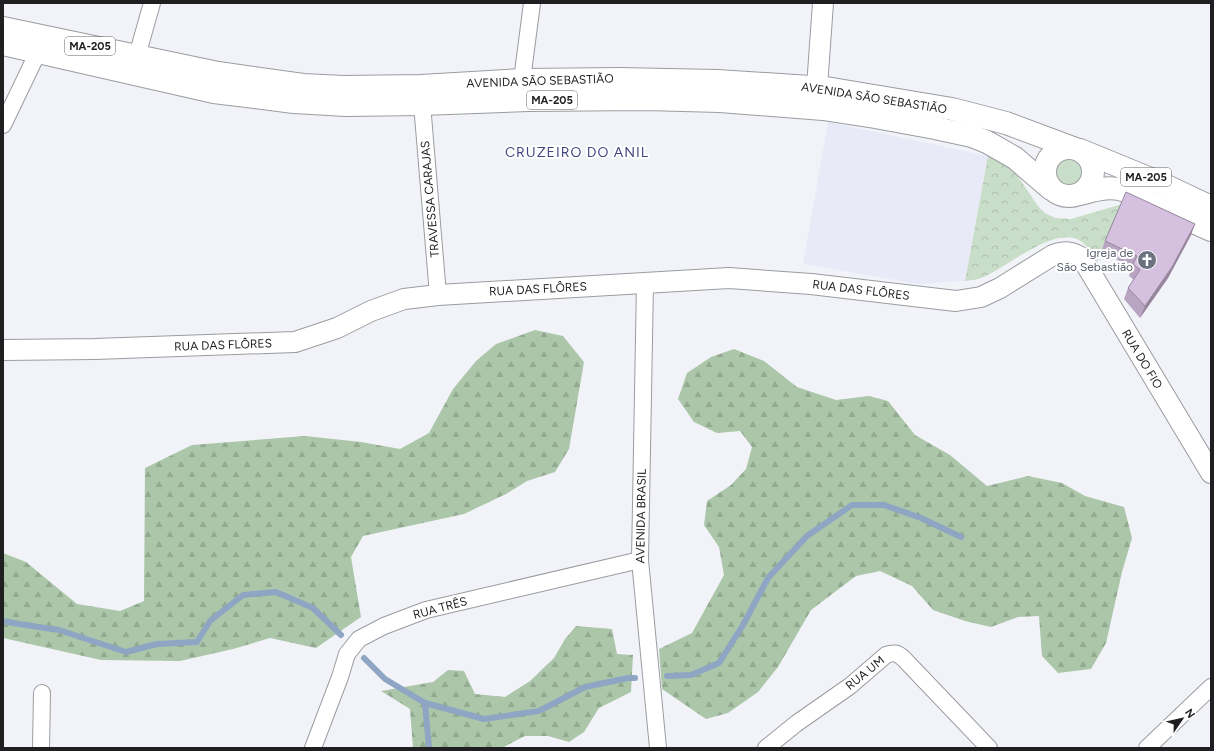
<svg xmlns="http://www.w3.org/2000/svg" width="1214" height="751" font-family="Figtree,sans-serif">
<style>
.built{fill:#e9eaf7}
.grass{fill:#c9dec8}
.forest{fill:url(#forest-firs)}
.park{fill:url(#park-crowns)}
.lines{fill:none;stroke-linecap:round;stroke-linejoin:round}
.stream{stroke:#8ea6c3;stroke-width:6}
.minor-casing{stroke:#9b9ca1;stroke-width:18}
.tertiary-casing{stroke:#9b9ca1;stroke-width:22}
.primary-casing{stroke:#9b9ca1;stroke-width:24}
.minor{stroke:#fff;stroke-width:16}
.tertiary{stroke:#fff;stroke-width:20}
.primary{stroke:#fff;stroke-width:22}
.wall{fill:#b8a5c1}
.shaded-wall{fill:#96869d}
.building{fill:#d6c0e0;stroke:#96869d}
.labels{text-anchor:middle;stroke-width:4;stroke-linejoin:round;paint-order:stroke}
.shield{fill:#fff;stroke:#626264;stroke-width:1}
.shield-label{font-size:11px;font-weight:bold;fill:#1f1f21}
.street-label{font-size:12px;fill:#1f1f21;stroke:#fff}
.worship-label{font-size:12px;fill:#5b616d;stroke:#fff;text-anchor:end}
.quarter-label{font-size:14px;letter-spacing:1px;fill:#444683;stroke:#fff}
</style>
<defs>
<pattern id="forest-firs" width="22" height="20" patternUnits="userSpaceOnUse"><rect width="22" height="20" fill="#abc6a9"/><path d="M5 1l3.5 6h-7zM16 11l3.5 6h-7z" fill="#93aa91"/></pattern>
<pattern id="park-crowns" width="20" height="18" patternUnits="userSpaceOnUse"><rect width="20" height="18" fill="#c9dec8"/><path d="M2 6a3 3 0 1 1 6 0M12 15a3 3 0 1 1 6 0" fill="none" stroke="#acbeac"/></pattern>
</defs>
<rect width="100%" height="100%" fill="#f2f3f8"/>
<!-- built -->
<path class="built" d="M828 122 988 156 965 281 918 284 803 264Z"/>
<!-- grass -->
<circle class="grass" cx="1068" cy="175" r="15"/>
<!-- forest -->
<g class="forest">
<path d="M535 330 563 336 584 362 569 449 555 472 527 481 506 494 464 514 363 536 351 557 361 617 316 648 270 638 233 649 180 661 101 660 3 638V553L26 562 77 604 120 611 144 601 145 468 192 445 305 436 361 442 400 449 429 433 453 389 476 361 496 344Z"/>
<path d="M734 349 764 361 797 387 836 400 869 396 888 401 915 435 950 455 987 486 1028 476 1062 483 1085 496 1124 507 1132 538 1122 572 1106 643 1091 669 1058 673 1042 656 1039 616 1018 617 991 627 965 621 933 610 912 586 880 571 856 576 811 610 778 667 758 692 728 713 706 719 662 689 659 649 692 633 724 575 719 547 704 525 707 501 731 485 746 469 752 447 740 431 717 433 694 422 678 399 687 373 711 357Z"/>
<path d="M576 626 612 629 617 654 633 655 631 692 599 708 584 732 569 742 548 736H525L502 748H413L410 709 381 691 433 682 448 670 464 671 475 694 505 697 530 681 554 658 565 639Z"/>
</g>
<!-- park -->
<path class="park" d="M988 156 1000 159 1015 172 1038 206 1045 213 1055 218 1071 219 1122 204 1098 261C1092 254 1087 245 1079 240 1053 226 1005 269 981 278 976 280 971 280 965 281Z"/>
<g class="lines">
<!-- stream -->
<g class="stream">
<path d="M3 621 19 624 59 630 126 652 157 644 197 642 210 621 243 595 276 592 313 608 341 635"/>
<path d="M364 658 385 679 425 703 484 719 539 711 585 687 628 678H635"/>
<path d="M667 676 691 675 719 663 743 625 768 578 807 536 852 505H884L921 518 961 537"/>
<path d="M425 703 429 748"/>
</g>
<!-- minor casing -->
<g class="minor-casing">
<g id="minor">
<path d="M137 56 152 3"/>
<path d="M522 80 532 3"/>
<path d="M422 104 438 295"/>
<path d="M3 125 38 52"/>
<path d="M645 283 640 560 658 748"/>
<path d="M41 748 42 693"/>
<path d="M313 748 340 677 347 654 359 639 384 626 426 610 640 560"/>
<path d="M766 748 797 723 850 686 886 655C894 652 898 653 904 659L989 748"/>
<path d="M1147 748 1211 687"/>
</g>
</g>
<!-- tertiary casing -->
<g class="tertiary-casing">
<g id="tertiary">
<path d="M817 87 823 3"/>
<path d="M3 350 95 349 295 342 337 328 371 311 404 299 438 295 729 278 811 284 956 301 981 297 1000 288 1053 255C1065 251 1072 251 1082 258L1211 473"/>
</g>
</g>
<!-- primary casing -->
<g class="primary-casing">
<g id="primary">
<path d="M3 28 218 73 303 85 344 87 421 86 522 80 619 79 717 81 826 88 952 109 1006 123 1073 148"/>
<path d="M3 44 214 92 294 102 346 105 422 104 528 100 646 99 720 101 823 109 875 117 935 128 972 136 987 142 1015 158 1051 189"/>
<circle cx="1069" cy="172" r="24"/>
<path d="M1080 150 1158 182 1211 207"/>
<path d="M1080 194C1094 190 1108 186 1123 190L1211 230"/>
</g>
</g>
<!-- minor -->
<use href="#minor" class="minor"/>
<!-- tertiary -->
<use href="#tertiary" class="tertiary"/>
<!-- primary -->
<use href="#primary" class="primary"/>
</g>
<!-- wall -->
<path class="wall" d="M1191 235 1168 278 1140 318 1124 299 1128 288 1134 280 1129 276 1132 267 1101 252 1105 241Z"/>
<!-- shaded-wall -->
<path class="shaded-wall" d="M1195 224 1191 235 1168 278 1140 318 1145 306Z"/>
<!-- building -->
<path class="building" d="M1126 192 1195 224 1172 267 1145 306 1128 288 1140 270 1133 264 1137 256 1105 241Z"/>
<!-- icons -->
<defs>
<g id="church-disc" transform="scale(1)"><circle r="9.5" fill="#6b7280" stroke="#fff"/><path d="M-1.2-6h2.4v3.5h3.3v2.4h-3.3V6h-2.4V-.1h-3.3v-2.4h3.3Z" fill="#fff"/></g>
</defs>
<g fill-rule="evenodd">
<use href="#church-disc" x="1147" y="260"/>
</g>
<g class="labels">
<!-- shield labels -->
<g class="shield">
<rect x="65" y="37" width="50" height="18" rx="3"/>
<rect x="527" y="91" width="50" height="18" rx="3"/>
<rect x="1121" y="168" width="50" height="18" rx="3"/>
</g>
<g class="shield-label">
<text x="90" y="50">MA-205</text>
<text x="552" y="104">MA-205</text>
<text x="1146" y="181">MA-205</text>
</g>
<!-- street labels -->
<g class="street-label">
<text transform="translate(540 81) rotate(-2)" y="4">AVENIDA SÃO SEBASTIÃO</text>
<text transform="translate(874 98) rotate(9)" y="4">AVENIDA SÃO SEBASTIÃO</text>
<text transform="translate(430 199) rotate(-95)" y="4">TRAVESSA CARAJAS</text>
<text transform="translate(538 289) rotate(-3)" y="4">RUA DAS FLÔRES</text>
<text transform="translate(861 290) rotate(7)" y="4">RUA DAS FLÔRES</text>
<text transform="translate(223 345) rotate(-2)" y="4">RUA DAS FLÔRES</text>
<text transform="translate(1142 359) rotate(59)" y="4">RUA DO FIO</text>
<text transform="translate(641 516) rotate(-89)" y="4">AVENIDA BRASIL</text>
<text transform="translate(440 608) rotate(-15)" y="4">RUA TRÊS</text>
<text transform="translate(865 673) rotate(-39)" y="4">RUA UM</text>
</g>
<!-- worship labels -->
<g class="worship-label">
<text x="1133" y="257">Igreja de<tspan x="1133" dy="14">São Sebastião</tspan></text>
</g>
<!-- quarter labels -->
<g class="quarter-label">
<text x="577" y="157">CRUZEIRO DO ANIL</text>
</g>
</g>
<!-- border -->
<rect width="1214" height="751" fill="none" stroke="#1f1f21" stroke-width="8"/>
<!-- north arrow -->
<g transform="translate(1182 719) rotate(56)" stroke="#ffffff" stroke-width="3" paint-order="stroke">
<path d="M0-3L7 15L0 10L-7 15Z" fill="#1f1f21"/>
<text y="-6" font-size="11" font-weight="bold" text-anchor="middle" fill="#1f1f21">N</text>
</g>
</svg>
